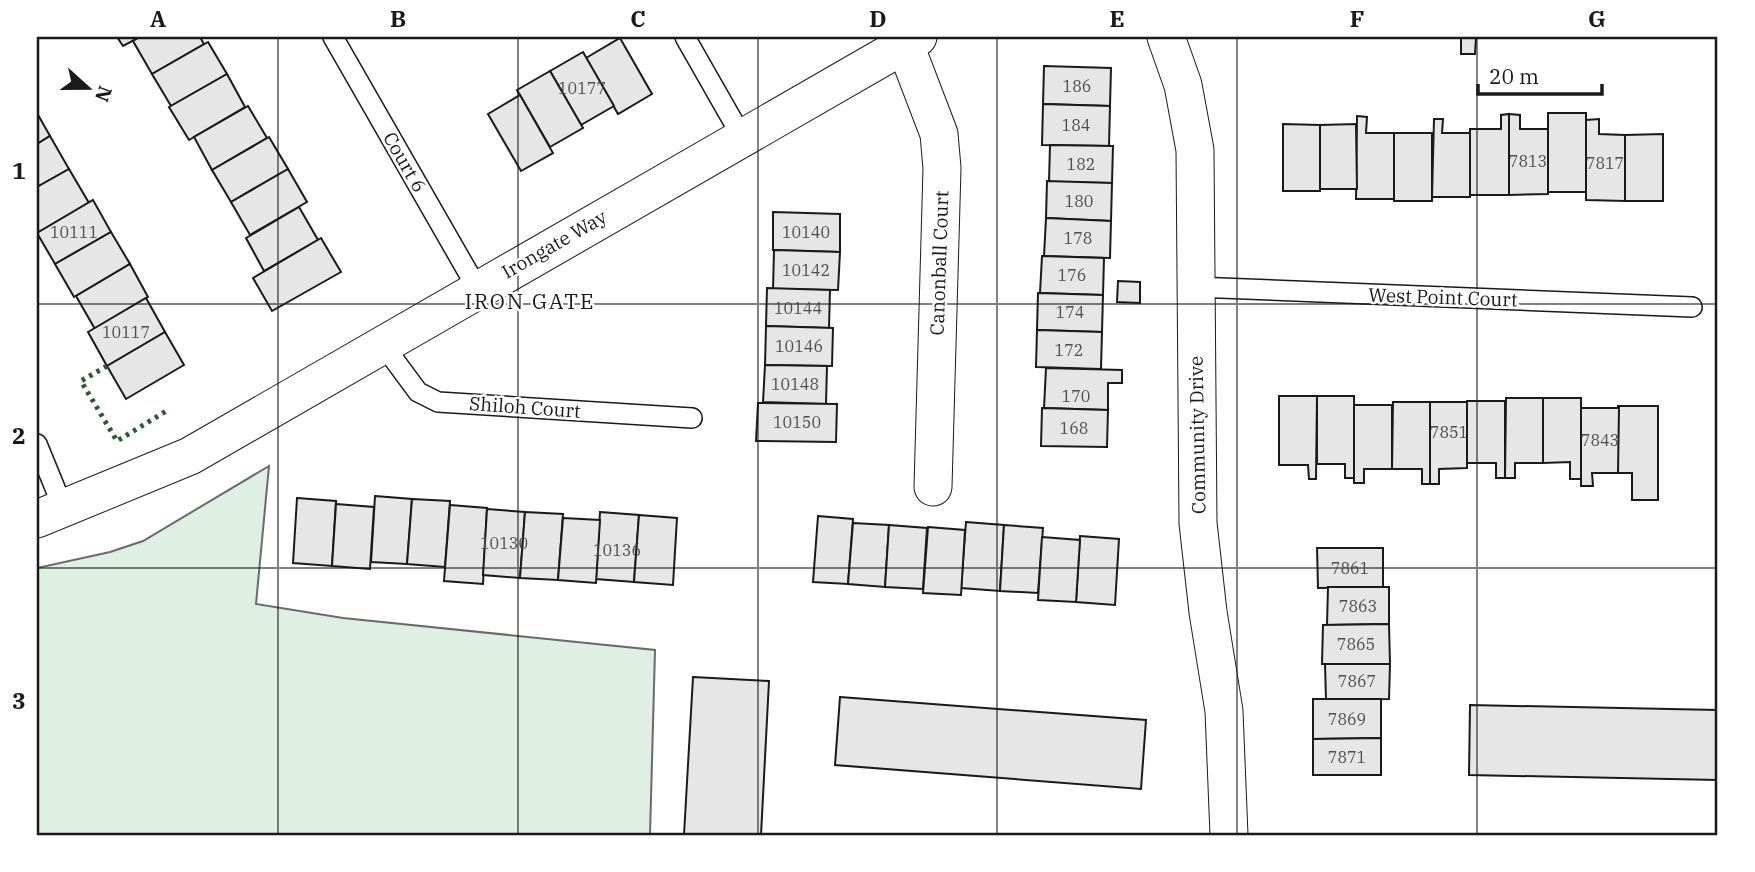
<svg xmlns="http://www.w3.org/2000/svg" width="1755" height="872" font-family="'IBM Plex Serif',serif">
<style>
.green{fill:#e0efe3;stroke:#6a6a6a;stroke-width:2}
.building{fill:#e6e6e6;stroke:#1a1a1a;stroke-width:2}
.lines{fill:none;stroke-linecap:round;stroke-linejoin:round}
.service-casing{stroke:#1a1a1a;stroke-width:22}
.minor-casing{stroke:#1a1a1a;stroke-width:39}
.service{stroke:#fff;stroke-width:19}
.minor{stroke:#fff;stroke-width:37}
.hedge{stroke:#2b5a34;stroke-width:5;stroke-dasharray:3.5 5;stroke-linecap:butt}
.grid{fill:none;stroke:#1a1a1a;stroke-width:2;stroke-opacity:0.55}
.labels{text-anchor:middle;stroke-width:5;stroke-linejoin:round;paint-order:stroke}
.number-label{font-size:16px;fill:#4d4d4d}
.street-label{font-size:19px;fill:#1a1a1a;stroke:#fff}
.neighbourhood-label{font-size:21px;letter-spacing:2px;fill:#1a1a1a;stroke:#fff}
.neatline{fill:none;stroke:#1a1a1a;stroke-width:2.5}
.grid-label{font-size:23px;text-anchor:middle;font-weight:bold;fill:#1a1a1a}
</style>
<rect width="100%" height="100%" fill="#fff"/>
<!-- green -->
<path class="green" d="M269 466 256 604 343 618 655 650 650 835H37V568L110 552 143 541Z"/>
<!-- building -->
<g class="building">
<path d="M117 37H140L123 46Z"/>
<path d="M140 37H200L204 44 152 74 133 41Z"/>
<path d="M1461 37H1476L1475 54H1461Z"/>
<path d="M620 38 652 94 618 114 586 58Z"/>
<path d="M208 42 227 74 171 106 152 74Z"/>
<path d="M583 52 614 106 581 125 550 71Z"/>
<path d="M1044 66 1111 68 1110 106 1043 104Z"/>
<path d="M550 71 583 128 550 147 517 90Z"/>
<path d="M227 74 245 107 189 140 169 107Z"/>
<path d="M520 95 553 153 521 171 488 114Z"/>
<path d="M1043 104 1110 106 1109 146 1042 145Z"/>
<path d="M248 106 267 138 212 170 194 137Z"/>
<path d="M37 113 50 136 37 144Z"/>
<rect x="1548" y="113" width="38" height="79"/>
<path d="M1509 114 1520 115V129H1548V194L1509 195Z"/>
<path d="M1509 114V195H1470V129H1501V115Z"/>
<path d="M1357 116 1367 117 1366 133H1394V199H1356Z"/>
<path d="M1434 119H1443L1442 133H1470V197H1432Z"/>
<path d="M1599 119V134L1625 135V201L1586 200V120Z"/>
<path d="M1283 124 1320 125V191H1283Z"/>
<path d="M1356 124 1357 189H1320V125Z"/>
<rect x="1394" y="133" width="38" height="68"/>
<path d="M1663 134V201H1625V135Z"/>
<path d="M50 136 69 169 37 187V144Z"/>
<path d="M269 137 288 169 231 202 212 170Z"/>
<path d="M1050 145 1113 146 1112 183 1049 182Z"/>
<path d="M69 169 89 203 37 233V187Z"/>
<path d="M288 169 307 202 250 235 231 202Z"/>
<path d="M1047 181 1112 183 1111 221 1046 218Z"/>
<path d="M93 200 111 232 55 264 37 233Z"/>
<path d="M299 207 318 240 264 271 246 238Z"/>
<path d="M773 212 840 214V252L773 250Z"/>
<path d="M1046 218 1111 221 1110 258 1044 256Z"/>
<path d="M111 232 130 264 74 297 55 264Z"/>
<path d="M321 238 341 272 272 311 253 278Z"/>
<path d="M774 250 840 252 838 290 773 289Z"/>
<path d="M1042 256 1104 258 1103 295 1040 293Z"/>
<path d="M130 264 148 297 95 329 76 296Z"/>
<path d="M1118 281 1140 282V303L1117 302Z"/>
<path d="M767 288 830 290 829 328 766 326Z"/>
<path d="M1038 293 1103 295 1102 332 1037 330Z"/>
<path d="M146 298 165 332 107 366 88 332Z"/>
<path d="M766 326 833 328 832 366 765 365Z"/>
<path d="M1037 330 1102 332 1101 369 1036 367Z"/>
<path d="M165 332 184 365 126 399 107 366Z"/>
<path d="M765 365 827 366 826 404 763 402Z"/>
<path d="M1046 368 1122 370V383H1108V410L1044 408Z"/>
<path d="M1279 396H1317L1316 479H1309L1308 465H1279Z"/>
<path d="M1317 396H1354L1355 478H1345V464H1317Z"/>
<path d="M1506 398H1543V463H1515V478H1505Z"/>
<path d="M1543 398H1581V479H1570V462L1543 463Z"/>
<path d="M1505 401V478H1496V463H1467V401Z"/>
<path d="M1393 402H1430V484H1422V469H1392Z"/>
<path d="M1430 402H1467V468L1439 469V484H1430Z"/>
<path d="M758 403 837 404 836 442 756 441Z"/>
<path d="M1354 405H1392V469H1364V483H1354Z"/>
<path d="M1618 406H1658V500H1632V473H1618Z"/>
<path d="M1042 408 1108 410 1107 447 1041 446Z"/>
<path d="M1581 408H1619L1618 473H1592L1593 486H1581Z"/>
<path d="M375 496 412 499 407 564 371 562Z"/>
<path d="M297 498 336 501 332 566 293 563Z"/>
<path d="M412 499 450 501 445 567 407 564Z"/>
<path d="M336 504 374 507 370 569 332 566Z"/>
<path d="M450 505 487 508 483 584 444 581Z"/>
<path d="M487 509 525 512 520 578 483 575Z"/>
<path d="M525 512 563 514 558 580 520 578Z"/>
<path d="M600 512 639 515 634 582 596 579Z"/>
<path d="M639 515 677 518 673 585 634 582Z"/>
<path d="M818 516 853 519 848 584 813 582Z"/>
<path d="M563 518 600 520 596 583 558 580Z"/>
<path d="M966 522 1004 525 1000 591 961 588Z"/>
<path d="M853 523 889 525 885 587 848 584Z"/>
<path d="M889 525 927 528 923 589 885 587Z"/>
<path d="M1004 525 1043 528 1038 593 1000 591Z"/>
<path d="M928 527 965 530 961 595 923 593Z"/>
<path d="M1080 536 1119 539 1115 605 1076 602Z"/>
<path d="M1042 537 1080 540 1076 602 1038 600Z"/>
<path d="M1317 548H1383V587L1318 588Z"/>
<path d="M1328 587H1389V624L1327 625Z"/>
<path d="M1389 624 1390 664H1322L1323 625Z"/>
<path d="M1325 664H1390L1389 699 1326 700Z"/>
<path d="M693 677 769 681 761 835H684Z"/>
<path d="M840 697 1146 720 1141 789 835 765Z"/>
<path d="M1313 699H1381V738L1313 739Z"/>
<path d="M1470 705 1718 710V780L1469 775Z"/>
<path d="M1381 738V775H1313V739Z"/>
</g>
<g class="lines">
<!-- service casing -->
<g class="service-casing">
<g id="service">
<path d="M333 37 477 288"/>
<path d="M685 37 742 137"/>
<path d="M1195 287 1692 307"/>
<path d="M384 346 418 392 438 402 692 418"/>
<path d="M37 444 64 510"/>
</g>
</g>
<!-- minor casing -->
<g class="minor-casing">
<g id="minor">
<path d="M1166 37 1183 85 1195 150 1198 523 1208 612 1224 711 1229 835"/>
<path d="M905 45 939 134 942 168 933 487"/>
<path d="M37 519 190 456 918 37"/>
</g>
</g>
<!-- service -->
<use href="#service" class="service"/>
<!-- minor -->
<use href="#minor" class="minor"/>
<!-- hedge -->
<path class="hedge" d="M107 366 81 381 117 441 168 410"/>
</g>
<!-- grid -->
<path class="grid" d="M278 37V835M518 37V835M758 37V835M997 37V835M1237 37V835M1477 37V835M37 304H1718M37 568H1718"/>
<g class="labels">
<!-- number labels -->
<g class="number-label">
<text x="1077" y="92">186</text>
<text x="582" y="94">10177</text>
<text x="1076" y="131">184</text>
<text x="1528" y="167">7813</text>
<text x="1605" y="169">7817</text>
<text x="1081" y="170">182</text>
<text x="1079" y="207">180</text>
<text x="74" y="238">10111</text>
<text x="806" y="238">10140</text>
<text x="1078" y="244">178</text>
<text x="806" y="276">10142</text>
<text x="1072" y="281">176</text>
<text x="798" y="314">10144</text>
<text x="1070" y="318">174</text>
<text x="126" y="338">10117</text>
<text x="799" y="352">10146</text>
<text x="1069" y="356">172</text>
<text x="795" y="390">10148</text>
<text x="1076" y="402">170</text>
<text x="797" y="428">10150</text>
<text x="1074" y="434">168</text>
<text x="1449" y="438">7851</text>
<text x="1600" y="446">7843</text>
<text x="504" y="549">10130</text>
<text x="617" y="556">10136</text>
<text x="1350" y="574">7861</text>
<text x="1358" y="612">7863</text>
<text x="1356" y="650">7865</text>
<text x="1357" y="687">7867</text>
<text x="1347" y="725">7869</text>
<text x="1347" y="763">7871</text>
</g>
<!-- street labels -->
<g class="street-label">
<text transform="translate(405 162) rotate(60)" y="7">Court 6</text>
<text transform="translate(554 244) rotate(-30)" y="7">Irongate Way</text>
<text transform="translate(939 263) rotate(-88)" y="7">Canonball Court</text>
<text transform="translate(1443 297) rotate(2)" y="7">West Point Court</text>
<text transform="translate(525 407) rotate(4)" y="7">Shiloh Court</text>
<text transform="translate(1197 435) rotate(-91)" y="7">Community Drive</text>
</g>
<!-- neighbourhood labels -->
<g class="neighbourhood-label">
<text x="530" y="309">IRON GATE</text>
</g>
</g>
<!-- border -->
<rect width="1755" height="872" fill="none" stroke="#ffffff" stroke-width="77"/>
<!-- north arrow -->
<g transform="translate(88 88) rotate(111)" stroke="#ffffff" stroke-width="5" paint-order="stroke">
<path d="M0-5L12 26L0 18L-12 26Z" fill="#1a1a1a"/>
<text y="-10" font-size="19" font-weight="bold" text-anchor="middle" fill="#1a1a1a">N</text>
</g>
<!-- scale -->
<path d="M1478 84v10h124v-10" fill="none" stroke="#1a1a1a" stroke-width="3.5"/>
<text x="1489" y="84" font-size="21" fill="#1a1a1a" stroke="#ffffff" stroke-width="5" paint-order="stroke">20 m</text>
<rect x="38" y="38" width="1678" height="796" class="neatline"/>
<g class="grid-label">
<text x="158" y="27">A</text>
<text x="398" y="27">B</text>
<text x="638" y="27">C</text>
<text x="878" y="27">D</text>
<text x="1117" y="27">E</text>
<text x="1357" y="27">F</text>
<text x="1597" y="27">G</text>
<text x="19" y="179">1</text>
<text x="19" y="444">2</text>
<text x="19" y="709">3</text>
</g>
</svg>
